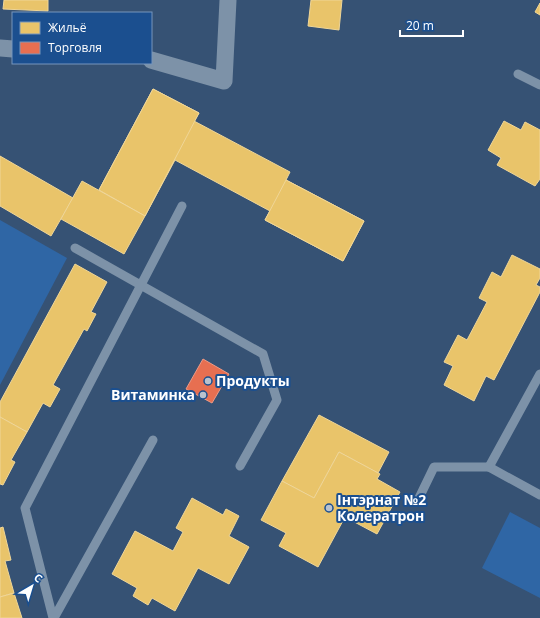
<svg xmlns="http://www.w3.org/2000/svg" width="540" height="618" font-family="'Open Sans',sans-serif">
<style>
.green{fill:#2f66a5}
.homes{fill:#e9c46a;stroke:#f0d697}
.shops{fill:#e76f51;stroke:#ee9a85}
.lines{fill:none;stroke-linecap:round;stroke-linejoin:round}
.lane{stroke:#7d92a8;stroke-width:9}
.street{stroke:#7d92a8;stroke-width:17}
.poi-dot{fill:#b9c2ce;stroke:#1b4f8f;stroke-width:1.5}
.labels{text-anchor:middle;stroke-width:4;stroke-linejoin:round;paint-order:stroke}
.poi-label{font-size:14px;font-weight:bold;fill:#fff;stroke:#1b4f8f;text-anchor:start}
</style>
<rect width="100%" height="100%" fill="#365274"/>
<!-- green -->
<g class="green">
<path d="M0 220 67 258 0 385Z"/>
<path d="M510 512 540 528V598L482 568Z"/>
</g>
<!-- homes -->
<g class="homes">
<path d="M4 0H48V11L3 9Z"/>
<path d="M311 0H342L339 30 308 26Z"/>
<path d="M540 3V15L535 12Z"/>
<path d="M153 89 199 113 194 121 290 172 286 180 364 221 343 261 265 220 270 211 175 160 145 216 99 190Z"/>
<path d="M153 89 199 113 145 216 99 190Z"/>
<path d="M504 121 521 130 525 122 540 130V179L535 186 497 165 501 158 488 150Z"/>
<path d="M0 156 73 198 51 236 0 206Z"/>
<path d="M286 180 364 221 343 261 265 220Z"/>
<path d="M82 181 145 216 124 254 61 219Z"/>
<path d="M512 255 540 269V278L536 285 540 287V292L494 380 486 376 474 401 444 385 453 366 444 362 458 335 467 340 487 302 479 298 492 272 501 277Z"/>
<path d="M75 264 107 282 91 312 96 314 87 331 84 329 53 385 60 389 50 407 43 403 27 432 0 417V402Z"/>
<path d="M319 415 389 452 378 473 339 452 314 498 282 481Z"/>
<path d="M0 417 27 432 11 460 15 462 3 485 0 484Z"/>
<path d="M339 452 380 474 377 479 400 492 377 534 345 517 318 567 279 546 286 533 261 520 282 481 314 498Z"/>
<path d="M192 498 223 515 226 509 239 516 229 536 249 547 229 584 198 568 175 611 152 598 148 605 133 596 137 588 112 574 135 531 173 551 183 532 176 528Z"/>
<path d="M3 527 11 560 5 561 14 593 0 597V528Z"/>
<path d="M14 593 22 618H0V597Z"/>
</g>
<!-- shops -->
<path class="shops" d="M203 359 229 374 212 403 186 389Z"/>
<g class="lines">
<!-- lane -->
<g class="lane">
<path d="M518 74 540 85"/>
<path d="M75 248 263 354 277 400 240 466"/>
<path d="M540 374 489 467 540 495"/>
<path d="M419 498 434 467H489"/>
<path d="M53 618 25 508 182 206"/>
<path d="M54 618 153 440"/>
</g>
<!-- street -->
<g class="street">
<path d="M0 48 13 49"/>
<path d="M151 60 224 81 228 0"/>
</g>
</g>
<!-- markers -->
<g class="poi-dot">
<circle cx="208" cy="381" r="4"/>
<circle cx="203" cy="395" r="4"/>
<circle cx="329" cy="508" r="4"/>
</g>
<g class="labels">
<!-- poi labels -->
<g class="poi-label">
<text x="216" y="386">Продукты</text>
<text x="195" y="400" text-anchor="end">Витаминка</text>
<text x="337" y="505">Інтэрнат №2<tspan x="337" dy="16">Колератрон</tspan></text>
</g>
</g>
<!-- legend -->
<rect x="12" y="12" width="140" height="52" fill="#1b4f8f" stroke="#7695bc"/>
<rect x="20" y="22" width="20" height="12" fill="#e9c46a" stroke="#7695bc"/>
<text x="48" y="32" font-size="12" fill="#ffffff">Жильё</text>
<rect x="20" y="42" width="20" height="12" fill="#e76f51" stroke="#7695bc"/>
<text x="48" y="52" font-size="12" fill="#ffffff">Торговля</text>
<!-- north arrow -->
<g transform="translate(32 586) rotate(38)" stroke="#1b4f8f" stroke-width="3" paint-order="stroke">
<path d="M0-3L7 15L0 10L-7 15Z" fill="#ffffff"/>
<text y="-6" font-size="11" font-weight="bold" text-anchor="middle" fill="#ffffff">С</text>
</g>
<!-- scale -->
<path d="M400 30v6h63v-6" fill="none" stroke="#ffffff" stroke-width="2"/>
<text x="406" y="30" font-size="12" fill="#ffffff" stroke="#1b4f8f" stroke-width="3" paint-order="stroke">20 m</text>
</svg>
